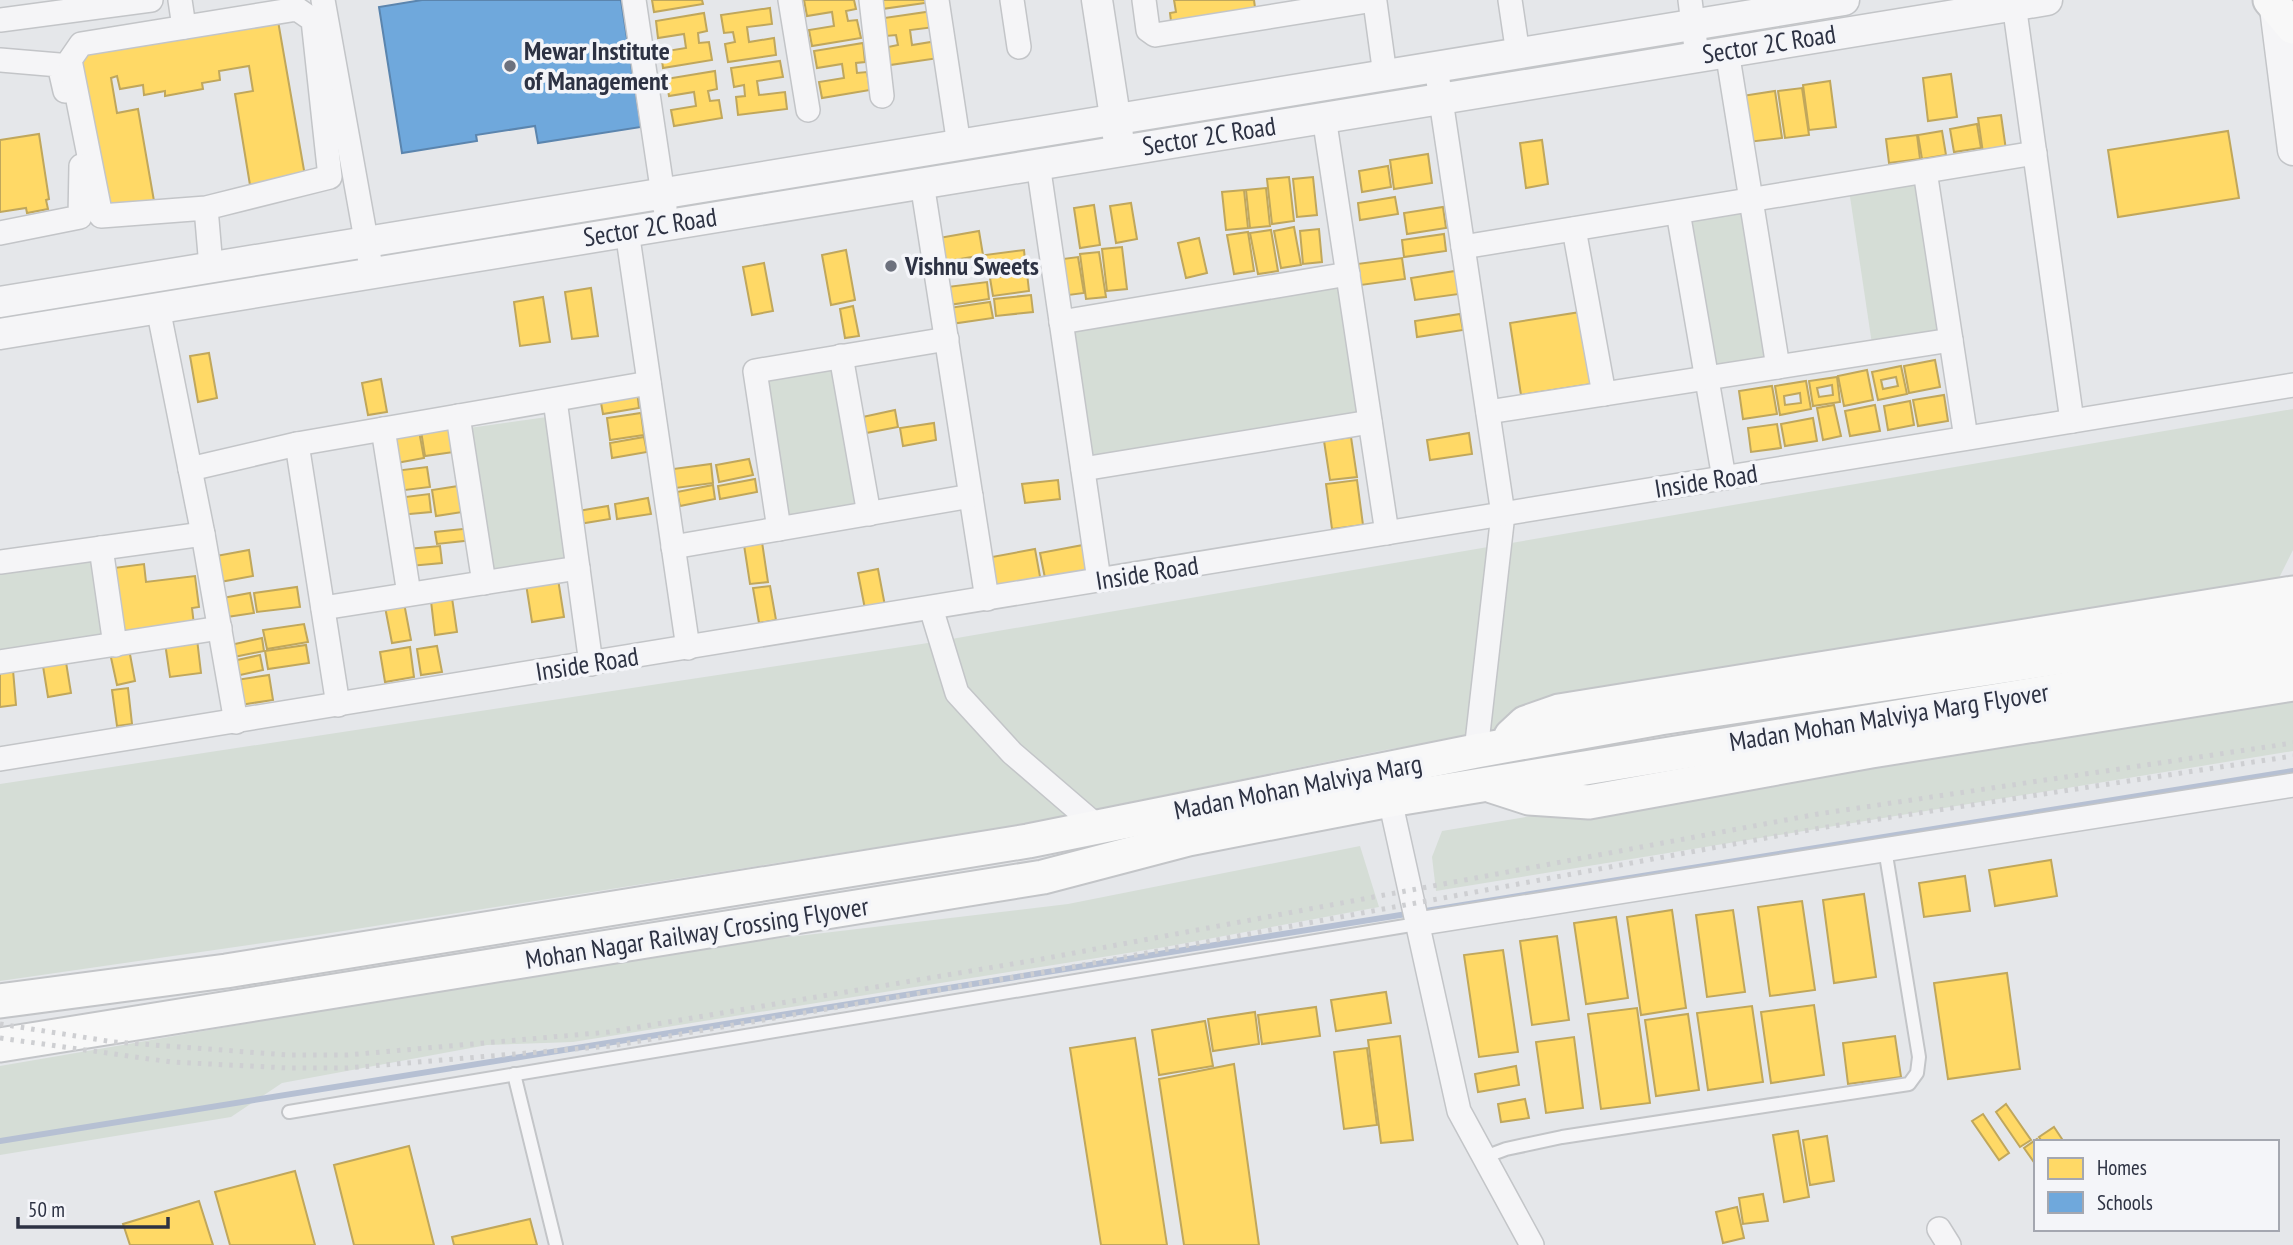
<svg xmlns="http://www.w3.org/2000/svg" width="2293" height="1245" font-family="'PT Sans Narrow',sans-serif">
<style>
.green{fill:#d5ddd6}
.homes{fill:#ffd966;stroke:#c0a75c;stroke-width:2;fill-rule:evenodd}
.schools{fill:#6fa8dc;stroke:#5b85ae;stroke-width:2}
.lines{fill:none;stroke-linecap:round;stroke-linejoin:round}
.stream{stroke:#b6c0d3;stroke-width:6}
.service-casing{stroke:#c3c5c8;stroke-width:16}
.minor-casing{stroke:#c3c5c8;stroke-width:26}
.tertiary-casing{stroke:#c3c5c8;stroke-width:33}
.secondary-casing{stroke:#c3c5c8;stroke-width:37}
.service{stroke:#f5f5f7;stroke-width:12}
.minor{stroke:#f5f5f7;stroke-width:23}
.tertiary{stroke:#f5f5f7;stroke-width:30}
.secondary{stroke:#f8f8f8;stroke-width:33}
.rail{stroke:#cecfd2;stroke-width:5;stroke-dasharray:3.5 7;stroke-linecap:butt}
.poi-dot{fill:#6d717d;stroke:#f4f5f9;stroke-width:2.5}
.labels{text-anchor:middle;stroke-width:7;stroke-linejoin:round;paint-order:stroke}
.street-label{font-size:26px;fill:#2d3243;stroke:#f4f5f9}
.poi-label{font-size:26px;font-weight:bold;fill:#2d3243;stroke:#f4f5f9;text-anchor:start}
</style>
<rect width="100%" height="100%" fill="#e5e7ea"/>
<!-- green -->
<g class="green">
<path d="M1920 181 1943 334 1872 344 1849 190Z"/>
<path d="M1746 207 1771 361 1712 370 1687 217Z"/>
<path d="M1341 286 1361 416 1090 458 1070 328Z"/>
<path d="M837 364 859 508 785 519 762 375Z"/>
<path d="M2293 409V550L2278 580 2226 614 1385 750 1013 826 305 937 0 981V784L928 643Z"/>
<path d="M547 417 567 559 490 570 469 428Z"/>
<path d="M93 559 105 637 0 652V572Z"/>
<path d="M2293 694V751L1436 891 1432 857 1442 831 2188 707Z"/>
<path d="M1360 846 1379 907 1165 947 573 1042 487 1045 282 1083 231 1117 0 1155V1066L662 952 1068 904Z"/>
</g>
<!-- homes -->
<g class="homes">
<path d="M652 0H702L703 4 654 12Z"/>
<path d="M804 0H854L856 9 846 11 848 21 857 20 861 38 812 46 809 30 834 26 832 12 807 16Z"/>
<path d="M881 0H931L932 2 882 9Z"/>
<path d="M1174 0H1254L1256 15 1172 29 1170 13 1176 12Z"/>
<path d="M770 8 772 24 747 27 749 42 774 38 776 55 728 62 725 44 735 42 733 32 724 33 721 15Z"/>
<path d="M933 11 935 27 910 30 912 45 937 41 939 58 890 65 888 47 898 45 896 35 886 36 884 18Z"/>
<path d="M704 13 707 31 698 33 699 43 709 42 712 60 663 68 661 52 686 48 684 34 658 38 656 21Z"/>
<path d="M278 21 305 176 250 185 235 94 253 91 249 66 219 71 220 80 202 83 203 89 165 96V91L144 95 143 85 120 89 117 76 111 78 117 113 138 109 154 201 105 209 79 55Z"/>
<path d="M863 43 865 62 856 63 857 73 867 72 870 90 822 98 819 82 844 78 842 64 817 68 814 51Z"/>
<path d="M780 61 783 77 757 81 759 95 785 92 787 109 738 115 736 97 745 96 744 85 734 87 731 68Z"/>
<path d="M715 71 717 89 708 91 710 101 719 100 722 118 674 126 671 110 696 106 694 92 669 96 666 79Z"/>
<path d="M1951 74 1957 117 1928 121 1923 78Z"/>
<path d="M1830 81 1836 127 1809 130 1803 85Z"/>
<path d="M1802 88 1809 135 1785 138 1778 91Z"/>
<path d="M1775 91 1782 138 1748 142 1742 96Z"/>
<path d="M2001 115 2006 150 1983 153 1978 118Z"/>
<path d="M1977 124 1981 148 1954 152 1950 129Z"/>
<path d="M1942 131 1946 155 1922 159 1918 135Z"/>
<path d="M2228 131 2239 198 2118 217 2108 150Z"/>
<path d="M39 134 49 199 46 200 48 209 27 213 26 208 0 212V140Z"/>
<path d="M1917 135 1920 159 1889 163 1886 139Z"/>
<path d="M1542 140 1548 184 1526 188 1520 143Z"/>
<path d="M1428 154 1432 183 1394 189 1390 160Z"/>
<path d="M1388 166 1391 187 1362 192 1359 171Z"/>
<path d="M1289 177 1294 221 1272 224 1267 179Z"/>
<path d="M1313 177 1317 215 1297 217 1293 179Z"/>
<path d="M1266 188 1270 226 1250 228 1246 190Z"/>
<path d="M1244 190 1248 228 1226 230 1222 192Z"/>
<path d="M1395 197 1398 214 1360 220 1358 203Z"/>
<path d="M1131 203 1137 239 1116 243 1110 206Z"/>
<path d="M1094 205 1100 245 1080 248 1074 208Z"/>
<path d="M1443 207 1446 228 1407 234 1404 213Z"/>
<path d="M1294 227 1301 265 1281 268 1274 231Z"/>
<path d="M1319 229 1322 262 1303 264 1300 231Z"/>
<path d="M1271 230 1278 271 1258 274 1250 233Z"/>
<path d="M979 231 983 255 943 262 939 238Z"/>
<path d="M1248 232 1254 271 1234 274 1227 235Z"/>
<path d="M1444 234 1446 251 1404 257 1402 240Z"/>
<path d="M1199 238 1207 273 1186 278 1178 243Z"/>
<path d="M1122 247 1127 289 1107 291 1102 249Z"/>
<path d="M846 250 855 300 831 305 822 255Z"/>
<path d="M1024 250 1026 270 988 274 985 255Z"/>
<path d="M1099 252 1106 297 1086 299 1080 254Z"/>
<path d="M1078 257 1084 293 1061 296 1055 260Z"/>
<path d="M1402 258 1405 279 1361 285 1357 264Z"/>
<path d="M764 263 773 311 752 315 743 267Z"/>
<path d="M1455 271 1459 294 1415 300 1411 278Z"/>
<path d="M1027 273 1029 291 993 296 990 278Z"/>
<path d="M987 282 989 299 949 305 947 287Z"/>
<path d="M591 288 598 336 572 339 565 292Z"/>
<path d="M1031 295 1033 312 996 316 994 299Z"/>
<path d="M543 297 550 342 520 346 514 302Z"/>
<path d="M990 302 993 318 951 324 949 308Z"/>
<path d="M853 306 859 336 845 338 840 309Z"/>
<path d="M1587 311 1598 383 1521 395 1510 323Z"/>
<path d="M1460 314 1463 330 1417 337 1415 321Z"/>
<path d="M209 353 217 398 198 402 190 356Z"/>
<path d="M1935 360 1940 387 1909 393 1904 366Z"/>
<path d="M1901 366 1907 394 1878 400 1872 372ZM1896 377 1898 386 1883 389 1881 380Z"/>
<path d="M1867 370 1873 400 1844 406 1838 376Z"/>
<path d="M1837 377 1840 402 1813 406 1809 381ZM1832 385 1833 395 1819 397 1817 388Z"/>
<path d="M381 379 387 412 368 415 362 383Z"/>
<path d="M1806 381 1811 409 1780 415 1775 386ZM1800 393 1801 403 1785 405 1784 396Z"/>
<path d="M1772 386 1777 414 1743 419 1739 391Z"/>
<path d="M637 391 639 408 603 414 600 397Z"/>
<path d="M1944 395 1948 421 1918 426 1913 400Z"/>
<path d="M1910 401 1914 425 1888 430 1884 406Z"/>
<path d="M1834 405 1841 436 1823 440 1817 408Z"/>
<path d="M1875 405 1880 431 1850 436 1845 411Z"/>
<path d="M895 410 898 427 861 434 858 418Z"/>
<path d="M641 413 644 435 610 440 607 418Z"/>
<path d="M1813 418 1817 441 1785 446 1781 424Z"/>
<path d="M934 423 936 440 903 446 900 428Z"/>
<path d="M1777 424 1781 448 1751 452 1748 428Z"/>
<path d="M458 426 461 451 425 456 421 431Z"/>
<path d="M419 431 424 458 391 464 386 437Z"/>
<path d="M1469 433 1472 454 1430 460 1427 440Z"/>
<path d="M644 437 647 452 612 458 610 443Z"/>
<path d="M1351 437 1357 477 1330 480 1324 441Z"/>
<path d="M749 459 753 475 719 482 716 465Z"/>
<path d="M711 464 713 483 676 488 673 469Z"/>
<path d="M427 467 430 487 397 491 394 471Z"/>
<path d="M755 479 757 492 720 499 718 486Z"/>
<path d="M1058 480 1060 499 1025 503 1022 484Z"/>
<path d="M1357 480 1363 525 1332 529 1326 484Z"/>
<path d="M465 485 469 511 436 516 432 490Z"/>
<path d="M713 485 715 499 680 506 677 492Z"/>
<path d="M429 494 431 512 399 515 397 498Z"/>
<path d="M648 498 651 514 617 519 615 504Z"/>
<path d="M608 506 610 519 579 524 578 511Z"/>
<path d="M472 528 473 540 437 544 435 532Z"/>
<path d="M762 542 768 582 750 584 744 545Z"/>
<path d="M1083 545 1089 576 1046 583 1040 553Z"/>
<path d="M440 546 442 563 410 566 408 549Z"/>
<path d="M1035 549 1041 582 997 590 992 557Z"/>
<path d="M249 550 253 576 220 582 216 556Z"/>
<path d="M144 564 146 582 195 576 199 607 192 608 194 625 114 634 106 569Z"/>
<path d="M878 569 885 606 865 609 858 573Z"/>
<path d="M558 579 564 617 532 622 526 584Z"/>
<path d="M770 586 776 620 759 623 753 588Z"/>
<path d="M297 587 300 607 257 612 254 593Z"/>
<path d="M250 593 254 613 220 618 217 599Z"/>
<path d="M452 598 457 632 435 635 431 601Z"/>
<path d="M404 603 411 640 392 643 385 607Z"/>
<path d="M304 624 308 642 267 649 263 630Z"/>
<path d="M262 638 264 651 229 658 226 646Z"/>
<path d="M197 639 201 673 170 677 165 643Z"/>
<path d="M306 645 309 663 268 669 265 651Z"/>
<path d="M437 646 442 672 421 675 417 649Z"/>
<path d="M410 647 414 677 385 682 380 652Z"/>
<path d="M129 649 135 681 117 685 110 653Z"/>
<path d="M260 655 263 670 231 677 228 662Z"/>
<path d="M65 656 71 693 48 697 42 660Z"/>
<path d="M13 670 16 705 0 707V671Z"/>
<path d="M269 675 273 700 240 705 236 680Z"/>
<path d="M128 688 132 724 117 726 112 690Z"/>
<path d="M2051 860 2057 896 1995 906 1989 870Z"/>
<path d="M1965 876 1970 911 1924 917 1919 883Z"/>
<path d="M1864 894 1876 977 1834 983 1823 900Z"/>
<path d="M1802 901 1815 990 1770 996 1758 907Z"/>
<path d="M1672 910 1686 1008 1641 1015 1627 917Z"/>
<path d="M1733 910 1745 992 1707 997 1696 915Z"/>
<path d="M1616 917 1628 998 1586 1004 1574 923Z"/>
<path d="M1557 936 1569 1020 1532 1025 1520 941Z"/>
<path d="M1503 950 1518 1052 1479 1057 1464 955Z"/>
<path d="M2007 973 2020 1069 1948 1079 1934 983Z"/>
<path d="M1386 992 1391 1023 1336 1031 1331 1000Z"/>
<path d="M1814 1005 1824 1075 1771 1083 1761 1012Z"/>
<path d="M1752 1006 1763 1082 1708 1090 1697 1013Z"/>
<path d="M1316 1007 1320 1036 1262 1044 1258 1015Z"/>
<path d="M1637 1008 1650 1103 1601 1109 1588 1014Z"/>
<path d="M1255 1012 1259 1044 1213 1051 1208 1019Z"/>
<path d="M1688 1014 1699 1090 1656 1096 1645 1020Z"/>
<path d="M1205 1021 1213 1066 1159 1075 1152 1030Z"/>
<path d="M1400 1036 1413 1140 1381 1143 1368 1040Z"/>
<path d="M1895 1036 1901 1077 1848 1084 1843 1043Z"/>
<path d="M1574 1037 1583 1108 1546 1113 1536 1042Z"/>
<path d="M1135 1038 1167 1245H1101L1070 1048Z"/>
<path d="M1367 1048 1377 1125 1344 1129 1334 1052Z"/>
<path d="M1234 1064 1259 1245H1184L1159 1079Z"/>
<path d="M1516 1066 1519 1085 1478 1092 1475 1074Z"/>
<path d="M1525 1099 1529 1118 1501 1122 1498 1104Z"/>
<path d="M2006 1104 2031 1140 2020 1147 1996 1112Z"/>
<path d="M1983 1114 2009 1153 1999 1160 1972 1121Z"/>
<path d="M2054 1127 2064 1142H2042L2039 1137Z"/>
<path d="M1798 1131 1809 1197 1784 1202 1773 1135Z"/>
<path d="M1827 1136 1834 1181 1810 1185 1803 1140Z"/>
<path d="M2037 1139 2039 1142H2036V1165L2024 1148Z"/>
<path d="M409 1146 434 1245H354L334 1165Z"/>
<path d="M295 1171 315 1245H230L215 1192Z"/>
<path d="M1763 1194 1768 1221 1743 1224 1739 1198Z"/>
<path d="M199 1201 213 1245H130L123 1224Z"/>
<path d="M1737 1207 1744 1238 1723 1243 1716 1212Z"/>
<path d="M530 1219 537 1245H454L452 1237Z"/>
</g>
<!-- schools -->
<path class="schools" d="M422 0H621L641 127 538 143 535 126 476 135 477 141 402 153 379 7Z"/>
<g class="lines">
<!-- stream -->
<path class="stream" d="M0 1141 2293 771"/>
<!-- service casing -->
<g class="service-casing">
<g id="service">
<path d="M514 1074 556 1245"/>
<path d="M289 1112 1417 924"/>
<path d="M1482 1158 1506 1149 1562 1137 1909 1084 1917 1073 1919 1057 1885 849"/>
</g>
</g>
<!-- minor casing -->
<g class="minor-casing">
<g id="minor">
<path d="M180 0 184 27"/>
<path d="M323 0 372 273"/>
<path d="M634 0 665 208"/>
<path d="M790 0 808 110"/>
<path d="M871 0 882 96"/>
<path d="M937 0 959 145"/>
<path d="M1012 0 1019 47"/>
<path d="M1144 0 1148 30 1155 35 1374 0"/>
<path d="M1510 0 1518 54"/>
<path d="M1690 0 1697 56"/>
<path d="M1375 2 1385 75"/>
<path d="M2014 4 2072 421"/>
<path d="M0 20 151 0"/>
<path d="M1727 51 1778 367"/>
<path d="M0 60 59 65 65 91"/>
<path d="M1436 67 1503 514 1476 751"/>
<path d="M1324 117 1387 533"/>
<path d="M1038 164 1099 580"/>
<path d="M1925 171 1966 438"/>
<path d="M922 183 987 599"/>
<path d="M206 208 101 216 70 60 81 44 297 9 313 20 330 177 206 208 211 267"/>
<path d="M1678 212 1724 478"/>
<path d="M1574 229 1604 394"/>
<path d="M627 231 688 648"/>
<path d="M0 233 80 217 81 166"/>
<path d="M1463 247 2035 153"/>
<path d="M158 308 203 534 236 722"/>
<path d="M1061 322 1348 274"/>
<path d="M841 356 869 514"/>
<path d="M555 400 591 664"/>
<path d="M1488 412 1951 340"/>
<path d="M458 416 484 583"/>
<path d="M383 429 409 594"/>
<path d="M297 444 338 705"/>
<path d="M190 469 297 444 649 383"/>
<path d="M1083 469 1370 422"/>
<path d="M779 529 755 371 947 339"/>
<path d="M673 547 971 496"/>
<path d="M101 548 115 645"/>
<path d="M0 562 203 534"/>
<path d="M323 608 578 568"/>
<path d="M931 608 957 693 1012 753 1098 827"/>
<path d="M0 662 220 628"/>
<path d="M0 759 2293 385"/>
<path d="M1390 800 1459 1111 1532 1245"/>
<path d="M1417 924 2293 785"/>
<path d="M1939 1229 1949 1245"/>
</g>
</g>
<!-- tertiary casing -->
<g class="tertiary-casing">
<g id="tertiary">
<path d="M1097 0 1118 136"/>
<path d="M2274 0 2293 150"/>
<path d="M0 302 1844 0"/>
<path d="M0 334 2047 0"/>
</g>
</g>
<!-- secondary casing -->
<g class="secondary-casing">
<g id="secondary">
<path d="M2270 0 2293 27"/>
<path d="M1511 736 1525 723 1559 711 2293 593"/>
<path d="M1492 786 1529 798 1589 802 1871 751 2293 684"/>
<path d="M0 1001 226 971 1028 841 1476 751 1660 718 2293 622"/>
<path d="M0 1045 1043 877 1188 839 1390 800 2293 652"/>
</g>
</g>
<!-- service -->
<use href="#service" class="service"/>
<!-- minor -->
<use href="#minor" class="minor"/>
<!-- tertiary -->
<use href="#tertiary" class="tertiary"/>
<!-- secondary -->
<use href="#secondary" class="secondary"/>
<!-- rail -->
<g class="rail">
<path d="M0 1024 114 1042 288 1055H347L609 1032 1042 959 1818 814 2293 743"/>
<path d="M0 1038 171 1062 288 1068H347L611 1046 1044 972 1820 828 2293 756"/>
</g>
</g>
<!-- markers -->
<g class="poi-dot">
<circle cx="510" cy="66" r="7"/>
<circle cx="891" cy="266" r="7"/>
</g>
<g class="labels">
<!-- street labels -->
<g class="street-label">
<text transform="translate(1769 44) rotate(-9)" y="9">Sector 2C Road</text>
<text transform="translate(1209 136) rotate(-9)" y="9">Sector 2C Road</text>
<text transform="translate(650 227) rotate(-9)" y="9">Sector 2C Road</text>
<text transform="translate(1706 481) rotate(-9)" y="9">Inside Road</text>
<text transform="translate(1147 573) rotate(-9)" y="9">Inside Road</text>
<text transform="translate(587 664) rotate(-9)" y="9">Inside Road</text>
<text transform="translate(1889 717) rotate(-9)" y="9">Madan Mohan Malviya Marg Flyover</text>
<text transform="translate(1298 787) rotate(-11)" y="9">Madan Mohan Malviya Marg</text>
<text transform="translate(697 933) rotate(-9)" y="9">Mohan Nagar Railway Crossing Flyover</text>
</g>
<!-- poi labels -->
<g class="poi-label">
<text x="524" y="60">Mewar Institute<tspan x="524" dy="30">of Management</tspan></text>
<text x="905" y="275">Vishnu Sweets</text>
</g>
</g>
<!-- legend -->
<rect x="2034" y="1140" width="245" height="91" fill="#f4f5f9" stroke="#a4a7b0" stroke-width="2"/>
<rect x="2048" y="1158" width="35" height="21" fill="#ffd966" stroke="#a4a7b0" stroke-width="2"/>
<text x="2097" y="1175" font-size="21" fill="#2d3243">Homes</text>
<rect x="2048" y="1192" width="35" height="21" fill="#6fa8dc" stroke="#a4a7b0" stroke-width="2"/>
<text x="2097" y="1210" font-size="21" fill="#2d3243">Schools</text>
<!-- scale -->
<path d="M18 1217v10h150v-10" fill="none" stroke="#2d3243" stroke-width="3.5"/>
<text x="28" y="1217" font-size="21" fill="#2d3243" stroke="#f4f5f9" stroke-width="5" paint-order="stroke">50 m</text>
</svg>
